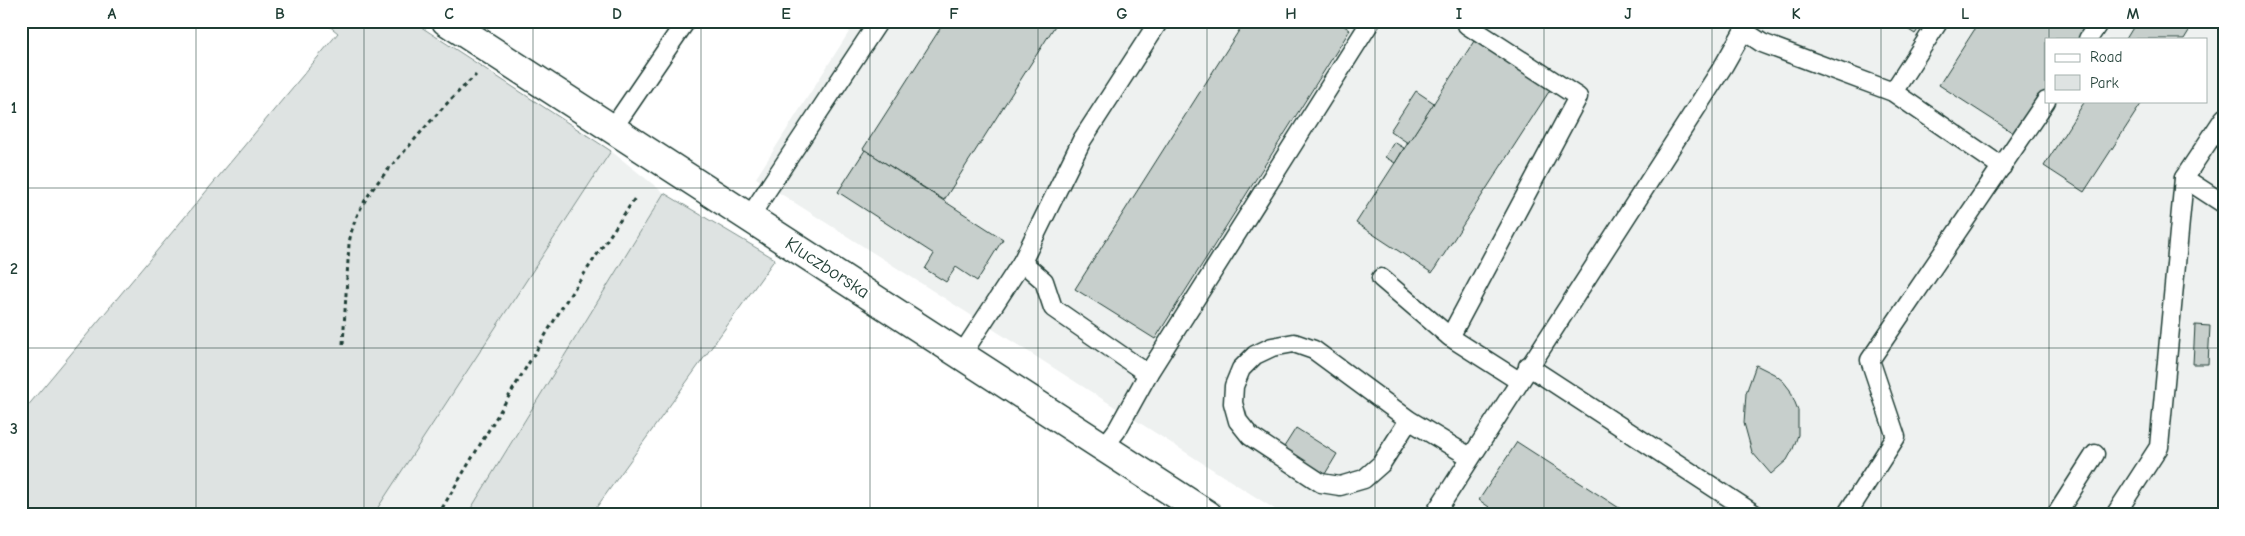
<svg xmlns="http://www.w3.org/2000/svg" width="2245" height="536" font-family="'Comic Neue',sans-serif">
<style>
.built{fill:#eef1f0;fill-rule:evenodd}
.green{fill:#dee3e2;stroke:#7e908b}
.building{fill:#c7cfcc;stroke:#1f3d34}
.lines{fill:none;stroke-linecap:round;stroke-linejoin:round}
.service-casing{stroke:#1f3d34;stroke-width:21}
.tertiary-casing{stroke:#1f3d34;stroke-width:31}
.path{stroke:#1f3d34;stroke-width:3;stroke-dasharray:4 4;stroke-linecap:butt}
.service{stroke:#fff;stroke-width:18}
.tertiary{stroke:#fff;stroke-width:28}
.grid{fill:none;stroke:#1f3d34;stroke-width:1;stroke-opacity:0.55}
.labels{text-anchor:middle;stroke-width:4;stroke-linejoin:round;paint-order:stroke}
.street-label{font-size:19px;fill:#1f3d34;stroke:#fff}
.neatline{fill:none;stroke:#1f3d34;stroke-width:2}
.grid-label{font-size:16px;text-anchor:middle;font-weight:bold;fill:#1f3d34}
</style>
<rect width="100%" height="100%" fill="#fff"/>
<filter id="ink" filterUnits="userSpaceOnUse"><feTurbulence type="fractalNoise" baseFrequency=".02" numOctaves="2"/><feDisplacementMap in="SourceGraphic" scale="10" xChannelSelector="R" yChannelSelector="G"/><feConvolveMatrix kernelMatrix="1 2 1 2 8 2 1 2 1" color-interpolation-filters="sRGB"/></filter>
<g filter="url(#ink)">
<!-- built -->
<g class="built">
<path d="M856 21H2224V515H1284L756 178ZM2046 39H2206V101H2046Z"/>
<path d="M611 151 664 193 467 515H373Z"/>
</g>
<!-- green -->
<g class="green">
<path d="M323 21H412L611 151 373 515H21V414L338 33Z"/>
<path d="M664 193 775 259 591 515H467Z"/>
</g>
<!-- building -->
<g class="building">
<path d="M945 21H1058L944 200 863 149Z"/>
<path d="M1245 21H1337L1350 30 1155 339 1075 289Z"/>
<path d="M1895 21H1924L1915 34Z"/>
<path d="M1980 21H2091L2080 39H2046V91L2018 136 1939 85Z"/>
<path d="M2137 21H2195L2184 39H2126Z"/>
<path d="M1476 38 1552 87 1432 273 1356 223Z"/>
<path d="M1416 91 1434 103 1408 143 1390 131Z"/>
<path d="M2085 101H2143L2084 192 2044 166Z"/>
<path d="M1394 142 1404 148 1395 163 1385 157Z"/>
<path d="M865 150 1003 239 977 281 956 267 946 282 925 269 934 254 838 192Z"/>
<path d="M2195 325 2210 326 2208 364H2193Z"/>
<path d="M1756 365 1774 374 1783 381 1790 390 1798 410V435L1793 449 1787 460 1771 474 1752 452 1744 423 1746 393Z"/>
<path d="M1296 428 1337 454 1319 484 1277 458Z"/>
<path d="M1517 442 1630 515H1493L1488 511 1489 507 1479 500Z"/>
</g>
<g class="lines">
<!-- service casing -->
<g class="service-casing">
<g id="service">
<path d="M1744 31 1762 43 1893 92 2002 167"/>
<path d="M2088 39 2100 21"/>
<path d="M1893 92 1939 21"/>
<path d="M613 128 686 21"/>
<path d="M2184 178 2224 204"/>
<path d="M750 216 879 21"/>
<path d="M1022 262 1044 281 1053 308 1148 374"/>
<path d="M1381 278 1450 337 1578 97 1467 25"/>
<path d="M1450 337 1519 381"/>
<path d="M962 354 1022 262 1082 140 1159 21"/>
<path d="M1528 366 1756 515"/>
<path d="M1409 420 1381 464 1364 479 1340 486 1321 483 1250 436 1238 421 1233 403 1234 386 1241 369 1255 355 1272 347 1294 343 1314 350 1409 420 1470 457"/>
<path d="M1104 447 1117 430 1148 374 1371 21"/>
<path d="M1434 515 1724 65 1749 21"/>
<path d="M1846 515 1896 437 1870 360 2046 101"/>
<path d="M2056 515 2095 454"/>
<path d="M2115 515 2159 447 2184 178 2224 118"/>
</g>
</g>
<!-- tertiary casing -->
<g class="tertiary-casing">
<path id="tertiary" d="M446 21 1208 515"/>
</g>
<!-- path -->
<g class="path">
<path d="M343 344 349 244C355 202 384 175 410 145 431 120 452 97 476 75"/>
<path d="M438 515 564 304 635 198"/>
</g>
<!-- service -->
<use href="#service" class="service"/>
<!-- tertiary -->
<use href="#tertiary" class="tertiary"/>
</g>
</g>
<!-- grid -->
<path class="grid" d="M196 21V515M364 21V515M533 21V515M701 21V515M870 21V515M1038 21V515M1207 21V515M1375 21V515M1544 21V515M1712 21V515M1881 21V515M2049 21V39M2049 101V515M21 188H2224M21 348H2224"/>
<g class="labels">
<!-- street labels -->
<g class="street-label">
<text transform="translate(828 267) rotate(33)" y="7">Kluczborska</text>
</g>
</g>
<!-- margin -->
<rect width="2245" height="536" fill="none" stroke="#fff" stroke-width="55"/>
<!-- legend -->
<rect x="2045" y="38" width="162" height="65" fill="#ffffff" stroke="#a5b1ae"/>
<rect x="2055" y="54" width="25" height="8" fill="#ffffff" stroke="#a5b1ae"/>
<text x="2090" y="62" font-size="15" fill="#1f3d34">Road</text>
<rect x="2055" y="75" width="25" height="15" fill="#dee3e2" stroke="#a5b1ae"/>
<text x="2090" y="88" font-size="15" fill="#1f3d34">Park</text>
<rect x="28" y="28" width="2190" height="480" class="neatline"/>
<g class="grid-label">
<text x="112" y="19">A</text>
<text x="280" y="19">B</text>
<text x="449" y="19">C</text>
<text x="617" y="19">D</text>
<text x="786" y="19">E</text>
<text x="954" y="19">F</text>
<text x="1122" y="19">G</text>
<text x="1291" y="19">H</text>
<text x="1459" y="19">I</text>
<text x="1628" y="19">J</text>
<text x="1796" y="19">K</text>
<text x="1965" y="19">L</text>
<text x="2133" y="19">M</text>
<text x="14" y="113">1</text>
<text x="14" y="274">2</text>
<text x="14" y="434">3</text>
</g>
</svg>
